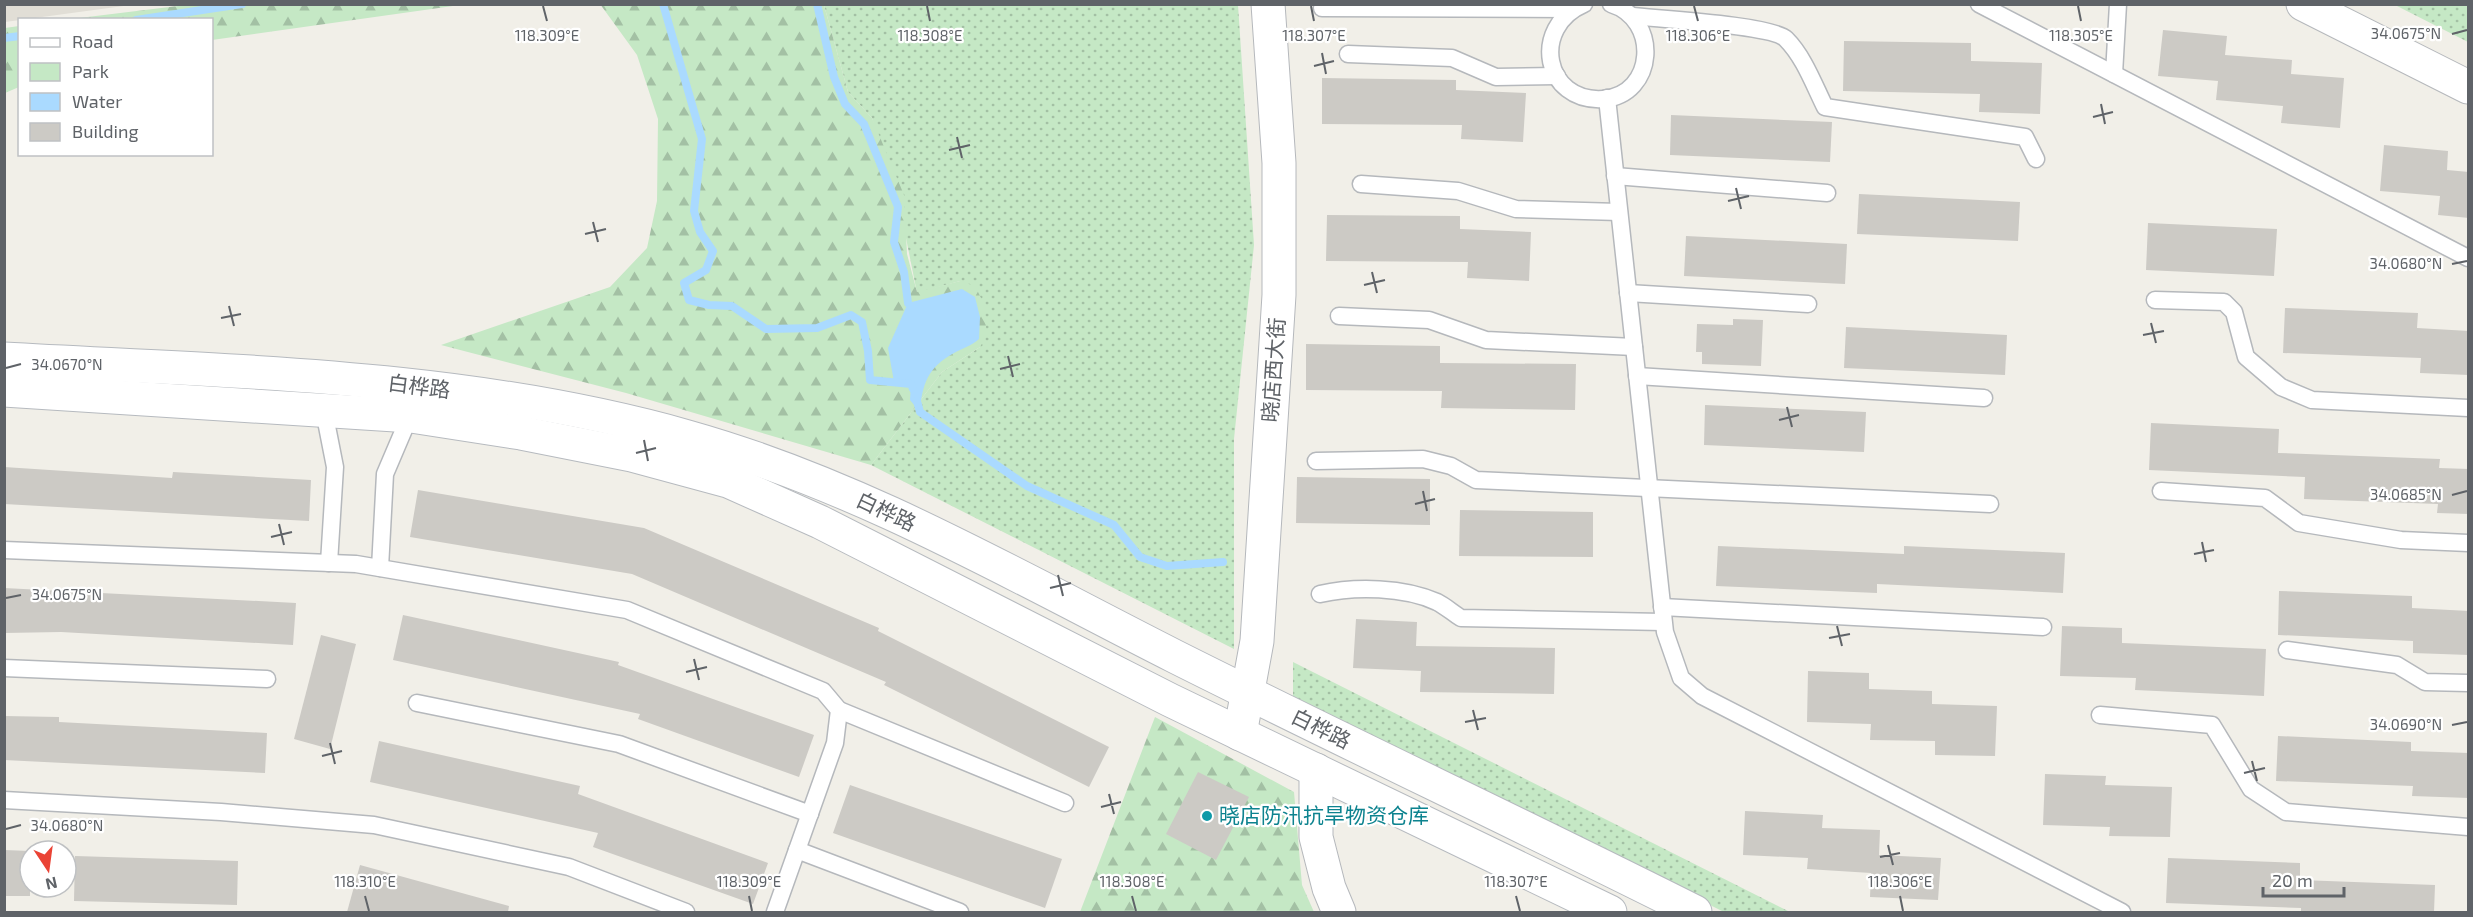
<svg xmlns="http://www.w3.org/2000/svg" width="2473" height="917" font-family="'Exo 2','Noto Sans SC',sans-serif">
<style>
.education{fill:#e1ded6}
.green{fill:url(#green-dots)}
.forest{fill:url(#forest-firs)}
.water{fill:#aadaff}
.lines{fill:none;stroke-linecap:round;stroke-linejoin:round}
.stream{stroke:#aadaff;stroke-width:8}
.building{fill:#cccac5}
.lane-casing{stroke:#b5b8bc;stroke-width:19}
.street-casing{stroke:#b5b8bc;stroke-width:35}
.secondary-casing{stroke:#b6babf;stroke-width:35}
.lane{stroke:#fff;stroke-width:16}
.street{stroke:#fff;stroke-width:33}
.secondary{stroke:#fff;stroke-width:33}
.ticks{fill:none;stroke:#5f6368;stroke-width:2}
.culture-dot{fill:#0f9aa8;stroke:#fff;stroke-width:2}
.labels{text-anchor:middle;stroke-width:4.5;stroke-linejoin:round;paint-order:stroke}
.street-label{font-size:21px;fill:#5f6368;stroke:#fff}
.culture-label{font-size:21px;fill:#0d838f;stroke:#fff;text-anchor:start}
.ticks-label{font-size:15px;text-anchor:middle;fill:#5f6368;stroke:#fff;stroke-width:4.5;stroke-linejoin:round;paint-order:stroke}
</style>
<defs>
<pattern id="green-dots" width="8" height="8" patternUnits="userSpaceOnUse" patternTransform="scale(1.5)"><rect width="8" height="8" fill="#c5e8c5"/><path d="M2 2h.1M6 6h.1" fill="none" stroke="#a3c0a4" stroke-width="1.8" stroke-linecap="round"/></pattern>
<pattern id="forest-firs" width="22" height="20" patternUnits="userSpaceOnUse" patternTransform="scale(1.5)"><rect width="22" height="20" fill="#c5e8c5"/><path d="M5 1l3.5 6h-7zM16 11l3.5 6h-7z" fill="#a3c0a4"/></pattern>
</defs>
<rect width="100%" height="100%" fill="#f1efe8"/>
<!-- education -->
<path class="education" d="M5 4H131V5L5 22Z"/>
<!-- green -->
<g class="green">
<path d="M824 5H1238L1254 245 1234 439V649L871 465 942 372 980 347 960 281 917 293 905 233 872 118 848 92Z"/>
<path d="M2395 5H2468V42Z"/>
<path d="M1293 662 1790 912H1724L1293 696Z"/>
</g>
<!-- forest -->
<g class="forest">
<path d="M194 4H460V5L212 40V20L71 19Z"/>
<path d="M600 4 824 5 848 92 872 118 904 195 907 254 917 292 960 281 975 286 983 302 987 335 980 347 942 372 871 465 626 393 441 345 610 287 647 248 657 201 658 119 637 55Z"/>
<path d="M19 26V87L5 93V28Z"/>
<path d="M1155 717 1294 792 1302 885 1314 912H1080Z"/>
</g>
<!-- water -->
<path class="water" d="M962 289 975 297 980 317 979 339C971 346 963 348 954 353 928 367 922 384 920 412L910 400 911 384 894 382 888 348 908 303Z"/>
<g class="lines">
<!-- stream -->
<g class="stream">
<path d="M663 4 702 139 694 211 700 232 713 251 706 270 684 283 689 300 709 305 732 306 766 329 817 328 851 315 862 322 868 351 870 380 911 384 913 389"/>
<path d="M817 4 834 77 845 104 864 124 898 207 894 242 904 272 908 303"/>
<path d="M136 20 242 4"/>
<path d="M4 38 20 36"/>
<path d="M917 401 920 412 1027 486 1114 525 1140 557 1167 566 1223 562"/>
</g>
</g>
<!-- building -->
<g class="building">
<path d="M2163 30 2227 36 2225 55 2292 60 2291 74 2344 78 2340 128 2281 123 2283 106 2216 100 2218 81 2158 76Z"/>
<path d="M1844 41 1971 43V61L2042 63 2040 114 1979 112 1980 94 1843 91Z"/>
<path d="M1322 78 1456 80V90L1526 93 1523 142 1461 139 1462 125 1322 124Z"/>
<path d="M1671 115 1832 122 1830 162 1670 155Z"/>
<path d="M2384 145 2448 151 2447 170 2469 172V218L2438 215 2440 196 2380 191Z"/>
<path d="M1859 194 2020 202 2018 241 1857 234Z"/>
<path d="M1327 215 1460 216V229L1531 232 1529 281 1467 278 1468 262 1326 261Z"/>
<path d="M2148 223 2277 229 2274 276 2146 270Z"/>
<path d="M1686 236 1847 244 1845 284 1684 276Z"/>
<path d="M2285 308 2418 313 2417 328 2469 331V375L2420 373 2421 358 2283 353Z"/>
<path d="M1733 319 1763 320 1761 366 1702 364V352H1696L1697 324 1733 325Z"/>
<path d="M1846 327 2007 335 2005 375 1844 368Z"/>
<path d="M1306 344 1440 346V363L1576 364 1575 410 1441 408 1442 391 1306 390Z"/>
<path d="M1705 405 1866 412 1864 452 1704 445Z"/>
<path d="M2151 423 2279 429 2278 453 2440 459 2439 468 2469 469V514L2437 513 2438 504 2304 499 2305 477 2149 470Z"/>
<path d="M4 467 172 478 173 472 311 480 309 521 4 504Z"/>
<path d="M1297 477 1430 479V525L1296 523Z"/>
<path d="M418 490 644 528 879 628 878 631 1109 747 1089 787 884 685 886 682 632 574 410 537Z"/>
<path d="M1460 510 1593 512V557L1459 556Z"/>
<path d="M1718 546 1904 554V546L2065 553 2063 593 1877 584V593L1716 586Z"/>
<path d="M4 588 296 603 293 645 61 632 4 633Z"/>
<path d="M2279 591 2412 596V608L2469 611V655L2413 653V641L2278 635Z"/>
<path d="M403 615 619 662 618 665 814 735 799 777 638 719 640 714 393 660Z"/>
<path d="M1356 619 1417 622 1416 646 1555 648 1554 694 1420 692 1421 671 1353 668Z"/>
<path d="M2062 626 2122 628V643L2266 649 2264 696 2135 690 2136 678 2060 676Z"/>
<path d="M321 635 356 644 330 749 294 739Z"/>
<path d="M1808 671 1869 673V689L1932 691V704L1997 706 1995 756 1935 755V741L1870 740 1871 724 1807 722Z"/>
<path d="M4 716 59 717V722L267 733 265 773 4 760Z"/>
<path d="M2278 736 2411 742V751L2469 753V798L2412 796 2413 786 2276 781Z"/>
<path d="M379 741 580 786 578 794 768 863 753 904 593 847 598 833 370 782Z"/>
<path d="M1198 772 1249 797 1216 860 1166 834Z"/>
<path d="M2045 774 2106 776 2105 785 2172 787 2170 837 2109 836 2110 827 2043 825Z"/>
<path d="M850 785 1062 859 1045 908 833 833Z"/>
<path d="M1745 811 1823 815 1822 828 1880 830 1879 855 1941 858 1938 900 1870 897 1871 873 1807 869 1808 858 1743 855Z"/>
<path d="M4 850 30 851V896H4Z"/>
<path d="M75 856 238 861 237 905 74 901Z"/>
<path d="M2168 858 2300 863V880L2435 885 2434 912H2301V908L2166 903Z"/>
<path d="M360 865 509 906 508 912H347Z"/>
</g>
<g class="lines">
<!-- lane casing -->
<g class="lane-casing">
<g id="lane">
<path d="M1584 4C1530 27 1544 103 1603 99 1656 95 1660 19 1611 4"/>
<path d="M1979 4 2468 258"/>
<path d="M1322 8 1572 9"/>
<path d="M1632 16C1658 19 1772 25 1786 39 1804 57 1814 85 1825 107L2025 137 2036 159"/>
<path d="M1348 54 1452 58 1496 77 1557 76"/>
<path d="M2114 74 2118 4"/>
<path d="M1607 98 1665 632 1681 678 1702 696 2122 912"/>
<path d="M1615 176 1827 193"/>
<path d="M1361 184 1458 191 1516 209 1619 212"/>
<path d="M1628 293 1808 304"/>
<path d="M2155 300 2224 302 2234 312 2246 357 2281 387 2312 400 2468 408"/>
<path d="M1339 316 1429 320 1486 340 1634 347"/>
<path d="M1637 376 1984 398"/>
<path d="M323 406 335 467 329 563"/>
<path d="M1316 461 1423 459 1451 466 1476 480 1990 504"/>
<path d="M2161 491 2265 498 2299 523 2401 540 2468 543"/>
<path d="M4 550 356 564 627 610 823 691 839 710 835 743 775 912"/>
<path d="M380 568 385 474 411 413"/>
<path d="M1320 594C1355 586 1404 587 1437 602 1445 606 1453 613 1461 618L1663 622"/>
<path d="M1662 607 2043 627"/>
<path d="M2287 650 2397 665 2425 682 2468 683"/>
<path d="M4 668 267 679"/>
<path d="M417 703 619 744 810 814"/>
<path d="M839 710 1065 803"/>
<path d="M2100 715 2212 725 2251 789 2286 812 2468 827"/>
<path d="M4 800 221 812 374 825 569 867 686 912"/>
<path d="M797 850 960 912"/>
</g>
</g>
<!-- street casing -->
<g class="street-casing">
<g id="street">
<path d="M2303 4 2468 87"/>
<path d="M1240 734 1257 641 1279 295V163L1268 4"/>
<path d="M1316 770V837L1329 888 1339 912"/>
</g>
</g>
<!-- secondary casing -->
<g class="secondary-casing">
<g id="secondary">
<path d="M4 359C232 372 466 374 688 437 859 485 1016 576 1174 656 1347 743 1522 825 1695 912"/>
<path d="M4 390 411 416 521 433 632 455 728 481 820 522 1170 700 1610 912"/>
</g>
</g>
<!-- lane -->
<use href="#lane" class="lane"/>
<!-- street -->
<use href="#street" class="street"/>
<!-- secondary -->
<use href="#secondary" class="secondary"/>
</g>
<!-- ticks -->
<path class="ticks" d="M543 6 547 21M927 6 930 21M1311 6 1314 21M1694 6 1698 21M2078 6 2081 21M2452 34 2467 30M1322 53 1326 74M1314 66 1334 61M2101 104 2105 124M2093 117 2113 112M957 137 962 158M949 150 970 145M1736 188 1741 209M1728 201 1749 196M593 222 598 242M585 234 606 229M2452 264 2467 261M1372 272 1377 293M1364 285 1385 280M229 306 234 326M221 318 241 314M2151 323 2156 343M2143 335 2164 331M1008 356 1013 377M6 368 21 364M1000 369 1020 364M1787 407 1792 427M1779 420 1799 415M644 440 648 461M636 453 656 448M1423 491 1427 511M2452 495 2467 491M1415 504 1435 499M279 524 284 545M271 537 292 532M2202 542 2206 562M2194 554 2214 550M1058 575 1063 596M1050 588 1071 583M6 598 21 595M1837 626 1842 646M1829 638 1850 634M694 659 699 680M686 672 707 667M1473 710 1478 730M1465 722 1486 718M2452 725 2467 722M330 743 335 764M322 756 342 751M2252 761 2257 781M2244 773 2265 768M1109 794 1114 814M1101 807 1121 802M6 829 21 825M1888 845 1893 865M1880 857 1900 853M365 896 369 911M749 896 752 911M1132 896 1136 911M1516 896 1520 911M1900 896 1903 911"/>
<!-- markers -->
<circle class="culture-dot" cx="1207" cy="816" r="6"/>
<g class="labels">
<!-- street labels -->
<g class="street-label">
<text transform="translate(1274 370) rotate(-86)" y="7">晓店西大街</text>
<text transform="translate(419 387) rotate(7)" y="7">白桦路</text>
<text transform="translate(886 512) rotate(25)" y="7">白桦路</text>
<text transform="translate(1321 729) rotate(26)" y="7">白桦路</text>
</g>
<!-- culture labels -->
<g class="culture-label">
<text x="1219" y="823">晓店防汛抗旱物资仓库</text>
</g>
</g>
<g class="ticks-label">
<text x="2406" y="39">34.0675°N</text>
<text x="547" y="41">118.309°E</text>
<text x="930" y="41">118.308°E</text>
<text x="1314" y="41">118.307°E</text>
<text x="1698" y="41">118.306°E</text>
<text x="2081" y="41">118.305°E</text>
<text x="2406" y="269">34.0680°N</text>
<text x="67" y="370">34.0670°N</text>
<text x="2406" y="500">34.0685°N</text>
<text x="67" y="600">34.0675°N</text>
<text x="2406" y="730">34.0690°N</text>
<text x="67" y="831">34.0680°N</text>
<text x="365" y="887">118.310°E</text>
<text x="749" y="887">118.309°E</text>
<text x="1132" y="887">118.308°E</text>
<text x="1516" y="887">118.307°E</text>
<text x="1900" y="887">118.306°E</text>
</g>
<!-- border -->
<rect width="2473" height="917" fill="none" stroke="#5f6368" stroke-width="12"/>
<!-- legend -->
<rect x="18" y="18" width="195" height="138" fill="#ffffff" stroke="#bfc1c3" stroke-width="1.5"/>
<rect x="30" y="38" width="30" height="9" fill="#ffffff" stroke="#bfc1c3" stroke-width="1.5"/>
<text x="72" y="48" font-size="18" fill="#5f6368">Road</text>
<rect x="30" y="63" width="30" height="18" fill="#c5e8c5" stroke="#bfc1c3" stroke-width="1.5"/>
<text x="72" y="78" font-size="18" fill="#5f6368">Park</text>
<rect x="30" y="93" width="30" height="18" fill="#aadaff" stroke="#bfc1c3" stroke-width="1.5"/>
<text x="72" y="108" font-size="18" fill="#5f6368">Water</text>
<rect x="30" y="123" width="30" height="18" fill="#cccac5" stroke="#bfc1c3" stroke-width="1.5"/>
<text x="72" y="138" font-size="18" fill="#5f6368">Building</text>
<!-- north arrow -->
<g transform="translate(48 869) rotate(167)"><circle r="28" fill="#ffffff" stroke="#bfc1c3" stroke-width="1.5"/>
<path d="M0-4.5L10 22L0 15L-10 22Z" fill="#ea4335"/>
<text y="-9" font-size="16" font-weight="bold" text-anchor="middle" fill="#5f6368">N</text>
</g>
<!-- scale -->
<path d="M2263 887v9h81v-9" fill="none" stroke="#5f6368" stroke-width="3"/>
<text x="2272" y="887" font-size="18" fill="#5f6368" stroke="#ffffff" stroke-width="4.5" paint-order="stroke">20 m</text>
</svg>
